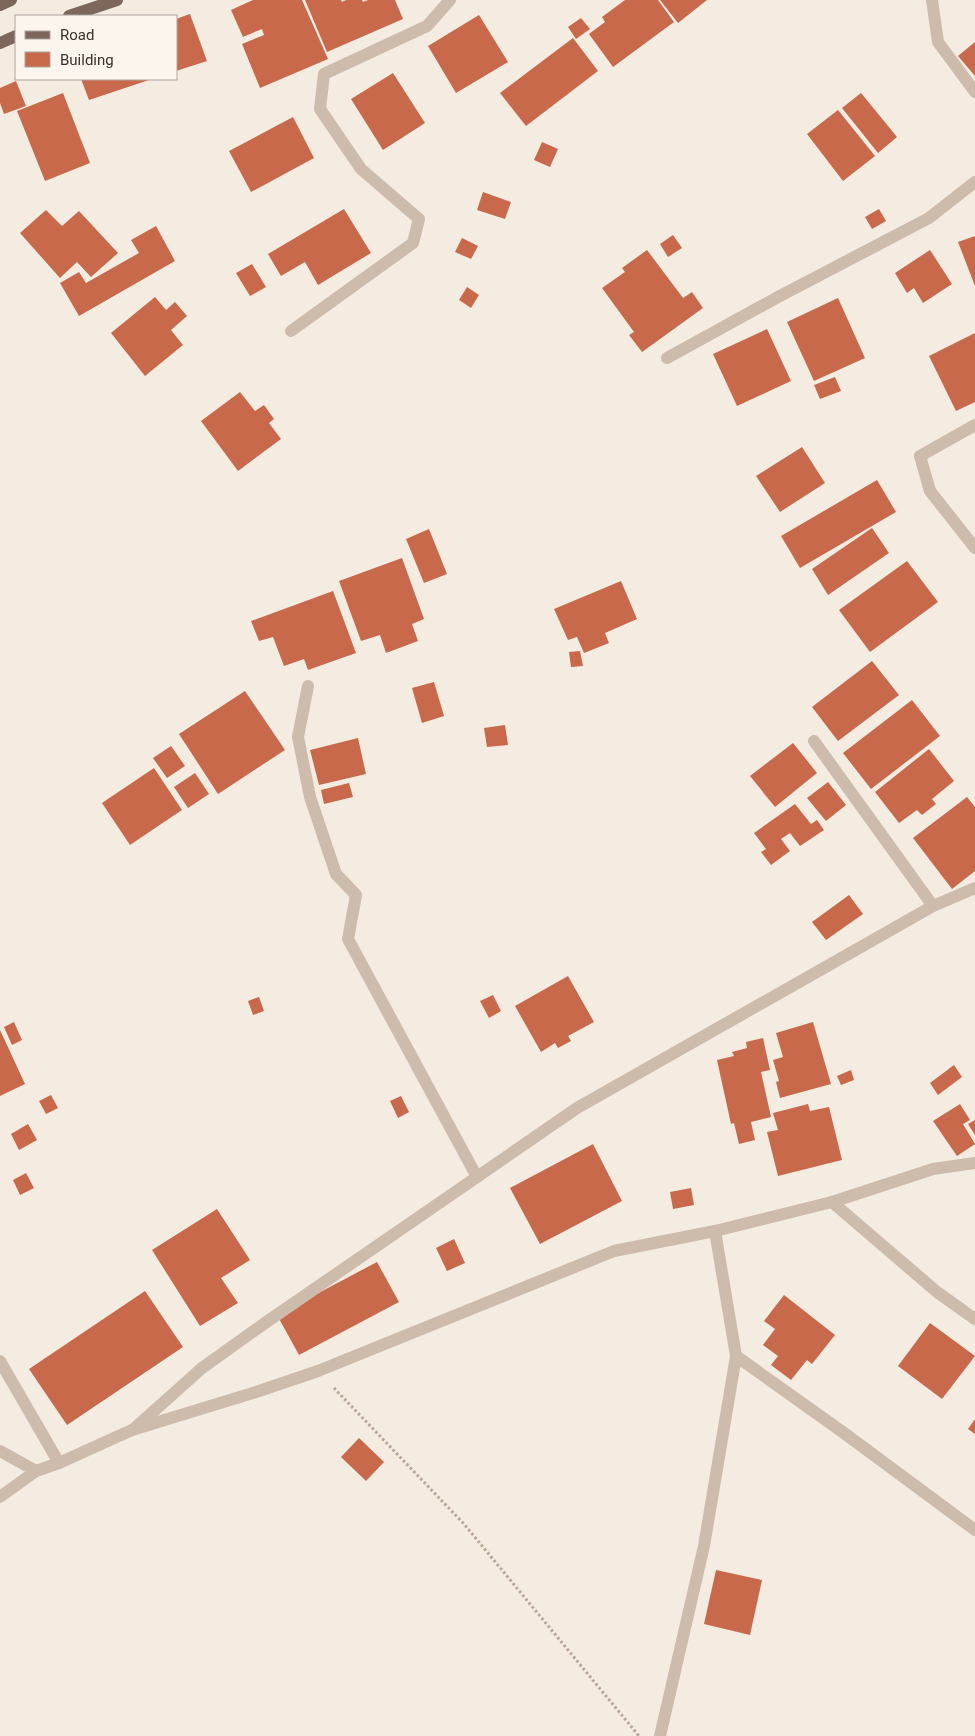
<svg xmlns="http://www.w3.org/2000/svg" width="975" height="1736" font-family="Roboto,sans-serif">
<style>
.building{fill:#c8694b}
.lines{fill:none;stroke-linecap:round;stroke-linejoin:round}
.path{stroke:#b9a596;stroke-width:3;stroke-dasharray:2.5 2.5;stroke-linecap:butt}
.minor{stroke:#cdbbac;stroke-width:12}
.major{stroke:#7d675c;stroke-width:12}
</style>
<rect width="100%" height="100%" fill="#f4ebe1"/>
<!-- building -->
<g class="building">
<path d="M253 0H302L328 59 260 88 242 44 264 35 262 29 243 37 231 10Z"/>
<path d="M305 0H341L342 2 346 0H362L363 2 368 0H395L403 19 327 52Z"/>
<path d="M625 0H658L674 22 613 67 589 34 605 22 602 17Z"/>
<path d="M660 0H707L678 23Z"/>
<path d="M190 14 207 61 176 71V19Z"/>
<path d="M479 15 508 62 456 93 428 46Z"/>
<path d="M581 18 590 29 576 39 568 27Z"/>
<path d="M573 38 598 71 526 126 500 93Z"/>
<path d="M975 42V76L958 56Z"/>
<path d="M393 73 425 123 383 150 351 99Z"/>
<path d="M81 79H152L89 100Z"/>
<path d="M16 81 26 106 4 114 0 103V88Z"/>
<path d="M63 93 90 163 45 181 17 111Z"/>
<path d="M861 93 897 137 878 153 842 108Z"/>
<path d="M838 110 875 156 843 181 807 134Z"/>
<path d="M293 117 314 158 251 192 229 151Z"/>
<path d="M542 142 558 149 550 167 534 160Z"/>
<path d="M483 192 511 202 505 219 477 210Z"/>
<path d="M344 209 371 253 318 285 305 262 281 276 268 254Z"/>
<path d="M879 209 886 221 872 229 865 217Z"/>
<path d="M46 210 62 226 79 211 118 253 91 277 77 262 60 278 20 233Z"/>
<path d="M156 226 175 261 79 316 60 283 79 272 86 283 139 253 131 240Z"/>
<path d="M673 235 682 248 668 257 660 244Z"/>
<path d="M975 236V286L958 242Z"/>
<path d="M462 238 478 246 471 259 455 252Z"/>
<path d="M647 250 683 298 692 292 703 308 642 352 629 335 634 332 602 288 625 272 622 268Z"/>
<path d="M930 250 952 284 923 303 914 288 907 293 895 273Z"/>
<path d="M252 264 266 287 250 296 236 273Z"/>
<path d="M467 287 479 295 471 308 459 300Z"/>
<path d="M155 297 166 310 175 302 187 316 171 330 183 345 145 376 111 333Z"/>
<path d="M838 298 865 358 814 381 787 322Z"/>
<path d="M767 329 791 381 737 406 713 354Z"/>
<path d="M975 333V402L956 411 929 356Z"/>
<path d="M835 377 841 391 820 399 814 385Z"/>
<path d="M240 392 255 411 264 405 274 419 269 423 281 439 238 471 201 421Z"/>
<path d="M802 447 825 483 780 512 756 476Z"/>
<path d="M877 480 896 512 800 568 781 536Z"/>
<path d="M872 528 889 553 828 595 812 569Z"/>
<path d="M429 529 447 574 424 583 406 539Z"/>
<path d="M402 558 424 619 412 624 418 641 386 653 380 635 361 641 339 581Z"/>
<path d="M907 561 938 602 870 652 839 610Z"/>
<path d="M621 581 637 619 605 633 609 643 584 653 577 637 568 640 554 609Z"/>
<path d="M333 591 356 653 308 670 304 659 284 666 273 637 259 641 251 621Z"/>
<path d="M580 651 583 666 571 667 569 652Z"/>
<path d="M872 661 899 695 838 741 812 707Z"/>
<path d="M434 682 444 716 422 723 412 688Z"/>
<path d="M245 691 285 750 218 794 179 734Z"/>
<path d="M912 700 940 736 871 789 843 753Z"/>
<path d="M505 725 508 745 487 747 484 728Z"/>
<path d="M358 738 366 774 319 785 310 750Z"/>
<path d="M793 743 817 773 775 807 750 776Z"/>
<path d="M171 746 185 766 167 778 153 758Z"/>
<path d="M929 749 954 781 932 799 936 804 922 815 917 810 899 823 875 792Z"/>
<path d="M154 768 182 810 130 845 102 803Z"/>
<path d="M195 773 209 794 188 808 174 787Z"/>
<path d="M828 782 846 805 826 821 807 798Z"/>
<path d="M349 783 353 797 324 804 321 790Z"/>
<path d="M967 797 975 807V871L952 889 913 838Z"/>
<path d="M795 804 811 824 817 820 824 830 800 846 790 833 781 839 790 851 771 865 761 852 766 849 754 833Z"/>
<path d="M849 895 863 914 826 940 812 922Z"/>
<path d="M568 976 594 1022 568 1036 571 1041 558 1048 555 1043 541 1052 515 1006Z"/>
<path d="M493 995 501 1011 489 1018 480 1001Z"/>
<path d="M259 997 264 1011 253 1015 248 1001Z"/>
<path d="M14 1022 22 1040 12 1045 4 1027Z"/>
<path d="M813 1022 831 1084 780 1098 776 1082 779 1081 773 1060 783 1057 776 1033Z"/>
<path d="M0 1030 25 1084 0 1096Z"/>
<path d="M763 1038 770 1070 761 1072 771 1117 751 1122 755 1140 739 1144 734 1123 731 1124 717 1060 734 1056 732 1052 747 1048 746 1042Z"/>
<path d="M954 1065 962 1077 938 1095 930 1083Z"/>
<path d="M851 1070 854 1080 841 1085 837 1076Z"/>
<path d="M51 1095 58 1108 46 1114 39 1101Z"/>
<path d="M401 1096 409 1112 398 1118 390 1101Z"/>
<path d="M808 1104 810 1111 829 1107 842 1160 778 1176 767 1132 778 1130 773 1113Z"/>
<path d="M960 1104 970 1120 963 1124 975 1144 957 1156 933 1121Z"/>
<path d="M975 1120V1135L968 1124Z"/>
<path d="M28 1124 37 1140 19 1150 11 1134Z"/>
<path d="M593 1144 622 1201 540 1244 510 1188Z"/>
<path d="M26 1173 34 1188 20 1195 13 1180Z"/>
<path d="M691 1188 694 1205 673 1209 670 1192Z"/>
<path d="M217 1209 250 1260 221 1278 238 1303 200 1326 152 1250Z"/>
<path d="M454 1239 465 1263 447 1271 436 1248Z"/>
<path d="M377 1262 399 1302 299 1355 277 1315Z"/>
<path d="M145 1291 183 1347 67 1425 29 1369Z"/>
<path d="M784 1295 835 1335 812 1364 807 1360 791 1380 771 1365 778 1356 763 1345 775 1329 764 1321Z"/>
<path d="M930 1323 975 1356 942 1399 898 1366Z"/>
<path d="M975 1419V1434L968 1429Z"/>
<path d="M359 1438 384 1462 366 1481 341 1457Z"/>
<path d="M716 1570 762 1580 750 1635 704 1624Z"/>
</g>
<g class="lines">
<!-- path -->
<path class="path" d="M334 1388 464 1524 639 1736"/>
<!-- minor -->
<g class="minor">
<path d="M932 0 938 42 975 92"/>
<path d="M291 331 413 243 419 219 361 169 320 109 324 74 427 26 450 0"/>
<path d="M667 358 778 297 929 218 975 182"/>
<path d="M975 425 920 456 930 491 975 548"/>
<path d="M308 686 298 737 310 797 336 874 356 895 348 939 477 1177"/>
<path d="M814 741 933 906"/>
<path d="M832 1202 937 1292 975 1319"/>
<path d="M736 1356 844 1433 975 1530"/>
<path d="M0 1361 59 1463"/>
<path d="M136 1427 202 1368 265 1323 577 1108 933 906 975 888"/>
<path d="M0 1451 36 1471"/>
<path d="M0 1497 36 1471 59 1463 132 1430 259 1391 318 1371 614 1251 715 1231 832 1202 933 1169 975 1163"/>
<path d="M660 1736 704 1546 736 1356 715 1231"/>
</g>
<!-- major -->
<g class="major">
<path d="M0 5 11 0"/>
<path d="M69 16 117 0"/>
<path d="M0 43 16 36"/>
</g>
</g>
<!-- legend -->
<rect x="15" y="15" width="162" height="65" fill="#fbf5ee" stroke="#aea6a0"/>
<rect x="25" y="31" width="25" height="8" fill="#7d675c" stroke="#aea6a0"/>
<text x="60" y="40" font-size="15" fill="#3b302b">Road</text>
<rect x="25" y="52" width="25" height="15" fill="#c8694b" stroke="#aea6a0"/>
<text x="60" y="65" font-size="15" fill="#3b302b">Building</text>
</svg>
